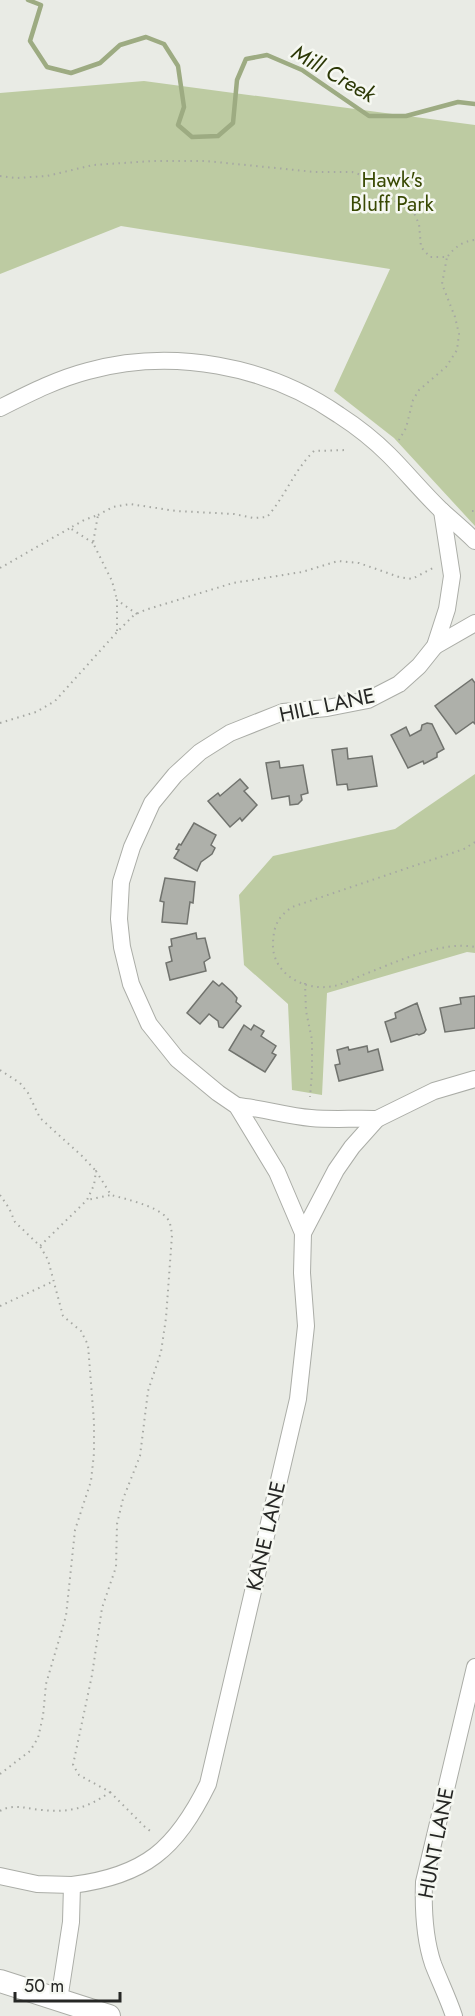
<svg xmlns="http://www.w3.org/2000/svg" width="475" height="2016" font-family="Jost,sans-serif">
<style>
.green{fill:#bdcba2}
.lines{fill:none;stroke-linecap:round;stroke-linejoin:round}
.stream{stroke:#9dab82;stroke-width:4.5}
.building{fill:#aeb0aa;stroke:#71736e;stroke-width:1.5}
.street-casing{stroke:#abada7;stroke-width:18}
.secondary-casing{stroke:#abada7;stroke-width:24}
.path{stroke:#a6a8a3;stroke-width:2;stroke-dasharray:1.5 4.5;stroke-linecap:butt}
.street{stroke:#fff;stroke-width:16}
.secondary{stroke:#fff;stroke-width:22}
.labels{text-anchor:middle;stroke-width:5;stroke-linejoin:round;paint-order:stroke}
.park-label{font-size:21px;fill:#384802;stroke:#f6f8f2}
.street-label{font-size:21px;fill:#262725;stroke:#f6f8f2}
.water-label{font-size:22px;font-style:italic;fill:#2c3806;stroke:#f6f8f2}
</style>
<rect width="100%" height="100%" fill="#e9ebe5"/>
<!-- green -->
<g class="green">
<path d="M144 81 475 125V526L394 438 334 391 390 269 121 226 0 274V93Z"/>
<path d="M475 774V953L467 952 327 993 322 1095 292 1090 288 1004 244 965 239 895 273 856 395 829Z"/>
</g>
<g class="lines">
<!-- stream -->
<path class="stream" d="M28 0 41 5 30 41 47 67 71 73 100 63 120 45 146 37 164 44 178 66 184 107 178 125 192 137 218 136 233 123 237 80 246 59 267 55 302 70 369 116H406L458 102 475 104"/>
</g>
<!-- building -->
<g class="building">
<path d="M472 679 475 683V724L473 722 456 734 435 706Z"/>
<path d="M427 723 432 724 444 749 437 753V757L424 764 423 761 408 768 391 735 406 727 410 736 421 730 422 725Z"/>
<path d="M347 748 348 759 372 756 377 786 348 790 347 784 337 785 332 750Z"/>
<path d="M279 761 280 768 303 765 308 793 301 795 302 800 298 804 290 805 289 796 272 799 266 763Z"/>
<path d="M240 779 248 788 244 791 257 805 242 821 240 818 230 827 208 801 218 793 220 796Z"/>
<path d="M194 823 216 835 211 845 215 848 212 854 201 862 197 871 174 858 179 850 176 849 179 844 181 845Z"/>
<path d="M165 878 195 882 193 903 190 902 187 924 162 922 164 902 160 901Z"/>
<path d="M196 933 197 939 205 938 210 958 204 962 206 971 170 980 166 963 172 961 169 947 172 946 171 939Z"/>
<path d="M213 981 219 986 222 983 232 992 237 998 236 1002 241 1006 223 1028 219 1027 218 1021 209 1014 200 1024 187 1013Z"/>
<path d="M475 996V1028L445 1032 440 1008 461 1004 460 998Z"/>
<path d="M417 1003 426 1030 424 1033 419 1035 417 1034 391 1042 385 1022 396 1018 395 1013Z"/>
<path d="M244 1025 251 1030 254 1025 264 1031 261 1036 276 1046 272 1053 276 1055 265 1072 229 1050Z"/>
<path d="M367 1046 368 1052 378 1049 383 1070 339 1081 335 1065 340 1064 337 1050 348 1047 349 1050Z"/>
</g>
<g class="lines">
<!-- street casing -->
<g class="street-casing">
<g id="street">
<path d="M0 408C28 394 57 379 88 371 172 348 267 365 339 415 356 426 374 440 389 455 407 473 423 493 442 511 453 521 464 530 475 541"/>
<path d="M435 646 475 623"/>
<path d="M237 1106C262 1108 286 1116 311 1118 333 1120 355 1118 377 1119"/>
<path d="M303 1233 277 1172 237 1106 218 1093 177 1059 149 1024 131 984 122 947 119 919 121 882 132 847 152 803 175 775 200 752 230 733 283 712 327 708 368 700 399 684 419 666 435 646 447 609 452 576 442 511"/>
<path d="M0 1876 37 1884 72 1885"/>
<path d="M59 2000 71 1922 72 1885C145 1876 176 1849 208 1784L298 1399 306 1326 302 1273 303 1233 336 1170 352 1147 377 1119 434 1091 475 1079"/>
<path d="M454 2016C448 1998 440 1982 433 1964 424 1937 423 1910 424 1882L475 1667"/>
</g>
</g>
<!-- secondary casing -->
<g class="secondary-casing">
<path id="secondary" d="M0 1981 109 2016"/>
</g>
<!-- path -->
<g class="path">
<path d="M0 176 16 178 47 176 93 165 153 161H206L315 172H352L374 179 385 195 414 213 419 224 421 247 430 257H447L442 284 455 317 459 334 457 350 446 367 419 390 413 400 406 428 399 440"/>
<path d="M448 256C455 247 463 241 475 240"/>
<path d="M472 511H475"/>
<path d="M98 515 113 507 130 504 176 511 234 514 253 518 267 517C285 497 294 470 314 451L348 450"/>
<path d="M93 543 70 528 84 520 98 515 93 543 112 581 117 600"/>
<path d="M0 568 70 528"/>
<path d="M137 614 117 600V632L134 615 145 610 233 583 302 572 338 561 359 563 399 577 412 579 433 568"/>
<path d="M0 723 36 712 55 701 117 632"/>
<path d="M475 842 464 849 292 907C278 917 274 925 273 942 271 974 305 992 334 986 343 984 352 980 360 976 392 964 441 940 475 947"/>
<path d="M305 983 306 1011 312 1040V1072L310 1097"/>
<path d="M0 1070 20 1083 28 1093 40 1118 82 1156 96 1171"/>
<path d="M0 1195 9 1208 15 1222 40 1246 87 1200 94 1185 96 1171 111 1195 87 1200"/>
<path d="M0 1306 54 1281"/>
<path d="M0 1774 30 1751 38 1738 43 1716 46 1684 66 1616 75 1530 91 1481 94 1453V1422L88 1345 81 1331 63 1316 48 1260 40 1246"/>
<path d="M110 1792 145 1827 153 1833"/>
<path d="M0 1811C14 1803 27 1809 42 1810 69 1813 88 1808 110 1792L79 1775 73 1765 92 1675 102 1608 116 1567 117 1524 123 1499 140 1456 148 1391 161 1352 166 1318 172 1235C171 1229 171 1222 166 1217 156 1206 126 1199 111 1195"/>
</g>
<!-- street -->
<use href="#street" class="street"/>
<!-- secondary -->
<use href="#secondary" class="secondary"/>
</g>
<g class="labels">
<!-- park labels -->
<g class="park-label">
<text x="392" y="187">Hawk's<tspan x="392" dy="24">Bluff Park</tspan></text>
</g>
<!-- street labels -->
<g class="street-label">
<text transform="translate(327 705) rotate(-12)" y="7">HILL LANE</text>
<text transform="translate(266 1536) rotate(-77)" y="7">KANE LANE</text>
<text transform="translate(436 1843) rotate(-79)" y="7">HUNT LANE</text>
</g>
<!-- water labels -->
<g class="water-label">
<text transform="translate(334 73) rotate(30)" y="8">Mill Creek</text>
</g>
</g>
<!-- scale -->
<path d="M15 1992v9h105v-9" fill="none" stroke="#262725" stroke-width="3"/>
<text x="24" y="1992" font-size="18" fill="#262725" stroke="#f6f8f2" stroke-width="4.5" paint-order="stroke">50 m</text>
</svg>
